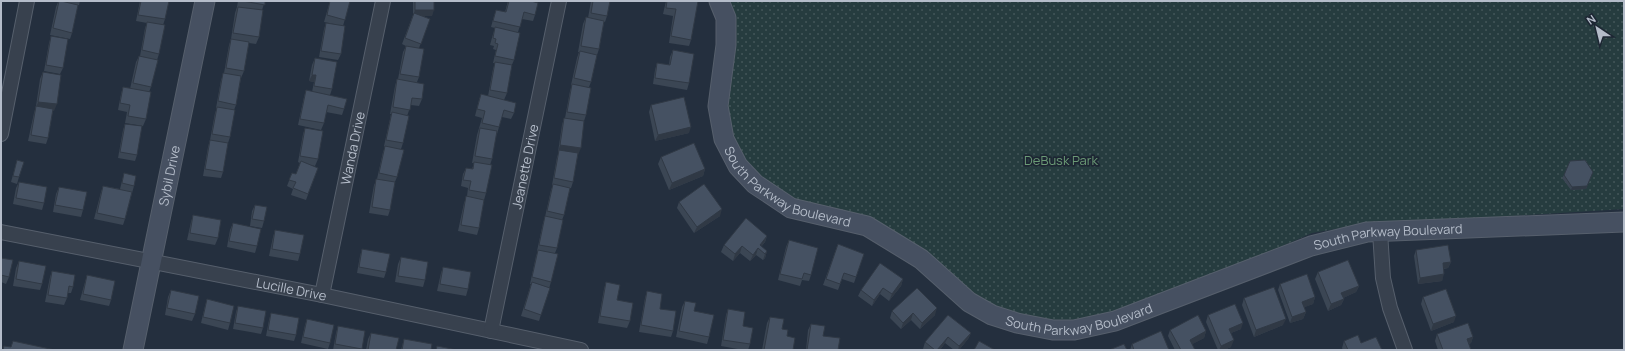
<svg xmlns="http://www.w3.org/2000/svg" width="1625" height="351" font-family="Manrope,sans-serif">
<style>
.park{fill:url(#park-dots)}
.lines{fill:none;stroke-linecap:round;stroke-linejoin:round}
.street-casing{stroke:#565f6c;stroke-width:16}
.secondary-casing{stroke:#565f6c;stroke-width:21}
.street{stroke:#38414e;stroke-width:14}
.secondary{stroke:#465061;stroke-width:19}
.wall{fill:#3b4654}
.shaded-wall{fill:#303945}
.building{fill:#455162;stroke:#303945}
.labels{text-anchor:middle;stroke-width:3.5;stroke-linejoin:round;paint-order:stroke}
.street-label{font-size:13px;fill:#b4bcc9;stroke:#1d2633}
.park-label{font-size:13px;fill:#6b9a76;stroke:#1d2633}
</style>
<defs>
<pattern id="park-dots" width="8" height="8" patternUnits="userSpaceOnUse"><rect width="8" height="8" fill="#263c3f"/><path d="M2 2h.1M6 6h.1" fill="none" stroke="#435659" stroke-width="1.8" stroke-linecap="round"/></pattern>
</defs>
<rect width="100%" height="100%" fill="#242f3e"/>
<!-- park -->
<path class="park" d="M727 1H1624V209L1354 226 1312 233 1224 272 1113 312 1069 325 1002 310 967 291 945 272 771 190 743 162 725 120Z"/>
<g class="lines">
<!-- street casing -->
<g class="street-casing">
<g id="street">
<path d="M1 134 27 1"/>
<path id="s1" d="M1 232 322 295 581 350"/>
<path d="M1380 232 1383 278 1390 308 1405 350"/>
<path id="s2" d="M322 295 383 1"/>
<path id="s3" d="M491 331 559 1"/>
</g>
</g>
<!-- secondary casing -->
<g class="secondary-casing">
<g id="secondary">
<path id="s4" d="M719 1 726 18V45L718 106 724 139 738 166 755 184 791 208 867 226 921 259 969 302 992 315 1017 323 1053 330H1074L1115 321 1311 246 1367 232 1624 222"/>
<path id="s5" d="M133 350 205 1"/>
</g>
</g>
<!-- street -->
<use href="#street" class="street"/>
<!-- secondary -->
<use href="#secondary" class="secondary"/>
</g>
<!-- wall -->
<g class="wall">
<path d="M57 1H80L79 5H78L72 33 70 39 50 35 56 7 58 2H57Z"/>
<path d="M140 1 165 19 163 25 159 54 157 60 151 87 149 92 146 119 143 126 125 123 127 112 118 110 121 94 123 87 130 89 136 62 139 56H140L145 28 147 23 136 21Z"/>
<path d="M238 1H265L262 10 259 37 256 44 249 43 244 71 241 78 236 105 234 110 230 137 228 143 223 172 221 178 203 176 208 147 210 140 215 113 217 108H216L221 80 224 73 229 45 231 39 235 13 237 7Z"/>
<path d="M330 1H350L343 26 341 54 338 60 319 57 324 29 326 23 334 24 324 22Z"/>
<path d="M413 1H434L432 16H423L430 19 419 48V77L417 82 422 99 419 106 411 105 407 116 403 143 401 149 397 177 394 184 390 210 388 216 369 213 374 185 377 179 383 152 385 147 384 146 390 119 391 114H390L395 86 397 79H398L403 52 406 46 402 44 413 15Z"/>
<path d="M508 1H531L535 15 533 21 522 19 518 32 514 60 511 67 507 93 504 100 514 113 511 119 502 117 499 127 497 134H496L492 159 490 165 486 193 484 200 479 228 477 235 458 231 464 203 467 196 468 188 461 186 463 174 466 168 472 169 474 163H472L477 135 482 118 475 116 479 100 481 94 488 96 493 69 495 63H493L496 50 493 49 494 46 490 45 493 34 495 28 491 27 494 16 496 10 505 12Z"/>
<path d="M591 1H610L607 16 605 22H604L599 49 597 55 591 82 589 87 586 115 584 121 573 182 571 188H570L564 215 562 220 557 248 555 253 551 282 539 321 521 316 531 284H530L536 256 538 251H537L543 223 545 217 551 190 553 185H552L557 157 559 152H558L562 125 564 118H565L570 91 572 85H571L577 58 579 52H578L583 24 586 17 588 18Z"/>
<path d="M666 1H698L691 40 689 46 669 43 673 16 663 14Z"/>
<path d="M51 36 63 68 60 74 44 71 49 43Z"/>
<path d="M673 50 689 83 687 90 653 84 655 70 657 63 669 65 670 57Z"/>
<path d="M315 58 332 89 330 95 344 109 342 115 326 112 324 123 321 130 298 125 304 97 306 90 312 92 314 82 309 81 312 65Z"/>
<path d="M43 72 54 111 53 110 48 138 46 144 28 141 34 113 36 106 40 79Z"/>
<path d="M651 105 689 133 655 141 649 112Z"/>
<path d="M125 124 137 155 135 161 118 158 123 130Z"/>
<path d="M305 128 318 159 315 166 310 165 318 168 306 200 291 195 293 189 287 186 292 173 296 174 300 163 298 162 303 134Z"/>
<path d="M661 157 705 169 703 176 669 190 658 164Z"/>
<path d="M17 160 19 177 17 184 11 182Z"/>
<path d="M1593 172 1586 189 1571 190 1562 178 1564 175Z"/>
<path d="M124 173 134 186 132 193 125 219 123 225 94 219 101 192 103 186 120 189Z"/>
<path d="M19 182 44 203 42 210 13 204 16 188Z"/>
<path d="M59 187 83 210 81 217 53 212 56 194Z"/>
<path d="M679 202 720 216 694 233 677 208Z"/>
<path d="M255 205 264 221 262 228 250 226 252 211Z"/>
<path d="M193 215 218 238 215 245 187 240 191 222Z"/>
<path d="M233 223 257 246 255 253 227 247 230 230Z"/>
<path d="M275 230 300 254 298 261 269 256 273 237Z"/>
<path d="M767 236 765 242 761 247 767 251 765 258 763 260 756 255 750 261 740 253 733 261 721 252 724 245Z"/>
<path d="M789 240 811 275 809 281 802 280 800 286 778 280 786 247Z"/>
<path d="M838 244 864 254 854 283 842 279 838 290 823 285Z"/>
<path d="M362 249 386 272 384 278 357 273 360 256Z"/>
<path d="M1416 250 1451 262 1448 268 1444 269 1442 281 1418 284 1414 256Z"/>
<path d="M401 257 425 280 423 287 395 282 398 264Z"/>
<path d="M1 258 9 277 6 284 1 282Z"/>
<path d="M19 261 42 284 40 290 13 286 16 268Z"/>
<path d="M443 267 468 289 466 296 437 291 441 273Z"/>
<path d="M52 271 73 287 71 293H68L67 298 64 305 45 302 50 277Z"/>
<path d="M1318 272 1359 286 1356 292 1343 298 1344 299 1341 305 1328 311 1315 279Z"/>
<path d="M87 275 111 300 109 306 80 300 85 282Z"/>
<path d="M903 279 901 286 889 301 880 294 872 306 858 296 861 290Z"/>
<path d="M606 282 630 321 627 328 598 323 604 289Z"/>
<path d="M1280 284 1315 297 1313 304 1304 307 1306 312 1303 319 1290 323 1278 290Z"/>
<path d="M171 290 195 314 192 321 165 315 168 297Z"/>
<path d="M647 291 660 309 673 331 671 337 639 332 645 298Z"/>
<path d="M1423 297 1454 322 1431 331 1421 304Z"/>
<path d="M1244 298 1283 325 1254 337 1242 305Z"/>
<path d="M207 299 230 323 228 330 201 323 205 306Z"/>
<path d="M685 301 709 337 707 344 676 337 682 307Z"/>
<path d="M238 306 263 328 261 334 233 329 236 312Z"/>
<path d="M728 309 743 326 750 344 748 350H743L721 346 726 315Z"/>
<path d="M892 311 935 315 920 329 911 320 901 329 890 318Z"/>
<path d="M271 313 296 335 294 341 266 336 269 320Z"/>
<path d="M948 315 971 333 968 339 959 350H954L945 343 940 350H924L923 349 925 342Z"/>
<path d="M1208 315 1241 329 1231 333V347L1224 350H1218L1206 322Z"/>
<path d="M770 317 782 329 793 350H762L767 323Z"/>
<path d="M307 319 330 343 328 349 301 343 305 325Z"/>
<path d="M811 324 823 336 838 350H806L808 330Z"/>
<path d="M338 326 362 349 361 350H333L336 333Z"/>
<path d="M1170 330 1206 331 1204 338 1192 344 1195 350H1175L1168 336Z"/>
<path d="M371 333 396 350H366L368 339Z"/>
<path d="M1437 334 1473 337 1471 343 1469 344 1471 350H1438L1435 341Z"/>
<path d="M404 339 431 350H401Z"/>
<path d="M1344 341 1361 343 1382 350H1343L1342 348Z"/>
<path d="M1132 344 1169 350H1130Z"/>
</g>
<!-- shaded-wall -->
<g class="shaded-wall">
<path d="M415 10H434L432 16H413Z"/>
<path d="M312 75H316L314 82 309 81Z"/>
<path d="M38 102 57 104 54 111 36 108Z"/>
<path d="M691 127 689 133 655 141 658 135Z"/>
<path d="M560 145 581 148 578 155 559 152V150V152H558Z"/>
<path d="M705 169 703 176 669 190 672 183Z"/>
<path d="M1593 172 1586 189 1571 190 1572 187Z"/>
<path d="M722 209 720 216 694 233 697 227Z"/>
<path d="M767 236 765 242 759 249 760 245Z"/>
<path d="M742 246 740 253 733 261 735 254Z"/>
<path d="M758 248 756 255 750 261 753 255Z"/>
<path d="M767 251 765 258 763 260 765 254Z"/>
<path d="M1451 262 1448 268 1441 269 1443 263Z"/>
<path d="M1444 274 1442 281 1418 284 1420 278Z"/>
<path d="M903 279 901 286 889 301 892 294Z"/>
<path d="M1359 286 1356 292 1339 300 1341 293Z"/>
<path d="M883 288 880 294 872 306 874 300Z"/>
<path d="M1315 297 1313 304 1300 309 1302 302Z"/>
<path d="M1344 299 1341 305 1328 311 1331 304Z"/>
<path d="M937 308 935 315 920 329 922 323Z"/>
<path d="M1306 312 1303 319 1290 323 1292 317Z"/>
<path d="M913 313 911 320 901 329 903 323Z"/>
<path d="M1456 316 1454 322 1431 331 1433 324Z"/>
<path d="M1286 319 1283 325 1254 337 1256 330Z"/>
<path d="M1243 323 1241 329 1226 335 1229 329Z"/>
<path d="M1206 331 1204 338 1187 347 1190 340Z"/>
<path d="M971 333 968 339 959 350H958L959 346Z"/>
<path d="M948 337 945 343 940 350H937Z"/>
<path d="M1473 337 1471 343 1465 345 1467 339Z"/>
<path d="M1234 340 1231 347 1224 350H1219L1221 346Z"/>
</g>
<!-- building -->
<g class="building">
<path d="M59 1H61L78 5 72 33 53 28Z"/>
<path d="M141 1H169L165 19 138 15Z"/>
<path d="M243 1H265V5Z"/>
<path d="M330 1H350L345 20 327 15Z"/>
<rect x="415" y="1" width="19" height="9"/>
<path d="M509 1H531L538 3 535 15 524 12 520 27 493 21 496 10 506 12Z"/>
<path d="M593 1H610L607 16 591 13Z"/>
<path d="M667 1H698L691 40 671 36 676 9 666 8Z"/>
<path d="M238 7 263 10 259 37 233 33Z"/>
<path d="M414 13 430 19 421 44 405 38Z"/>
<path d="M586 17 604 21 599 49 581 46Z"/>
<path d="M147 22 165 25 159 54 142 50Z"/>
<path d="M326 23 345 26 341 54 321 51Z"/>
<path d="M495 27 520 33 514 60 495 56 498 44 495 43 496 39 493 38Z"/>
<path d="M51 36 68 39 63 68 46 65Z"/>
<path d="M231 39 249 42 244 71 226 68Z"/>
<path d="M406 46 424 49 419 77 400 74Z"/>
<path d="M673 50 694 54 689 83 655 78 657 63 670 65Z"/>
<path d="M580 51 597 55 591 82 574 78Z"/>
<path d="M139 56 158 60 151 87 133 83Z"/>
<path d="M315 58 337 62 332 89 314 86 316 75H312Z"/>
<path d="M495 62 512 65 507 93 490 90Z"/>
<path d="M43 72 61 75 57 104 38 102Z"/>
<path d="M223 73 241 76 236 105 218 101Z"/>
<path d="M397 79 424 84 422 99 412 98 410 110 393 107Z"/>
<path d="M572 84 591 88 586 115 567 112Z"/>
<path d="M123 87 151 92 146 119 128 116 130 105 120 103Z"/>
<path d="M306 90 347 99 344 109 328 105 324 123 300 119Z"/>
<path d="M481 94 516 103 514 113 504 110 499 127 482 123 485 111 477 109Z"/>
<path d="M684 97 691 127 658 135 651 105Z"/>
<path d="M36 106 53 109 48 138 31 135Z"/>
<path d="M217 107 235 110 230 137 212 134Z"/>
<path d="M392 112 409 116 403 143 386 140Z"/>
<path d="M564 118 584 121 581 148 560 145Z"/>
<path d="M125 124 142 126 137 155 120 152Z"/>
<path d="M305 128 323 131 318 159 300 156Z"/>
<path d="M480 128 497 131 492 159 475 156Z"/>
<path d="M210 140 228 143 223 172 205 169Z"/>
<path d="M694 143 705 169 672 183 661 157Z"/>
<path d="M385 146 404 150 397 177 379 173Z"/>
<path d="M559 150 578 153 573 182 554 178Z"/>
<path d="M17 160 24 162 19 177 13 176Z"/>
<path d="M1585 160 1593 172 1587 186 1572 187 1564 175 1570 161Z"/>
<path d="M301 161 318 168 308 194 293 188 296 182 289 180 292 173 296 174Z"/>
<path d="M474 162 492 165 486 193 469 190 471 181 463 180 466 168 473 169Z"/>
<path d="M124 173 136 176 134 186 122 183Z"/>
<path d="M376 179 395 182 390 210 372 207Z"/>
<path d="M19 182 47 187 44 203 16 198Z"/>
<path d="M553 184 570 188 564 215 547 211Z"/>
<path d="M704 184 722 209 697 227 679 202Z"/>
<path d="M103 186 132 192 125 219 97 213Z"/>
<path d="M59 187 87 192 83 210 55 205Z"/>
<path d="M466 196 484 200 479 228 461 225Z"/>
<path d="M255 205 267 207 264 221 252 219Z"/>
<path d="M193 215 221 220 218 238 190 233Z"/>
<path d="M545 216 563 220 557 248 539 245Z"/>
<path d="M746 218 767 236 760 245 767 251 765 254 758 248 753 255 742 246 735 254 724 245Z"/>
<path d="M233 223 261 229 257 246 229 241Z"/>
<path d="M275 230 304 235 300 254 272 249Z"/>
<path d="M789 240 818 248 811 275 804 273 802 279 780 274Z"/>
<path d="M838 244 864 254 856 277 844 273 840 284 826 279Z"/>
<path d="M1448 245 1451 262 1443 263 1444 274 1420 278 1416 250Z"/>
<path d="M362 249 390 254 386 272 359 267Z"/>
<path d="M538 250 558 254 551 282 532 277Z"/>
<path d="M401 257 428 262 425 280 398 276Z"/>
<path d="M1 258 13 260 9 277 1 275Z"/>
<path d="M1348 260 1359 286 1341 293 1344 299 1331 304 1318 272Z"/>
<path d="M19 261 46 266 42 284 16 279Z"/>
<path d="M880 263 903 279 892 294 883 288 874 300 861 290Z"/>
<path d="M443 267 471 272 468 289 440 284Z"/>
<path d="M52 271 75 275 73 287 69 286 67 298 48 295Z"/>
<path d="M1307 274 1315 297 1302 302 1306 312 1292 317 1280 284Z"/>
<path d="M87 275 115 281 111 300 83 294Z"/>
<path d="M532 282 550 288 541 315 524 309Z"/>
<path d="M606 282 620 285 617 300 633 303 630 321 600 316Z"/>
<path d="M1274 287 1286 319 1256 330 1244 298Z"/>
<path d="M917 288 937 308 922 323 913 313 903 323 892 311Z"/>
<path d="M1446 289 1456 316 1433 324 1423 297Z"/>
<path d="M171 290 199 296 195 314 167 308Z"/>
<path d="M647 291 662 294 660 309 676 311 673 331 641 325Z"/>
<path d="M207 299 234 306 230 323 203 317Z"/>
<path d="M685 301 696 303 694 311 714 315 709 337 679 331Z"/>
<path d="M1235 304 1243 323 1229 329 1234 340 1221 346 1208 315Z"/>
<path d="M238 306 266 311 263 328 235 323Z"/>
<path d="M728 309 745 312 743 326 753 328 750 344 723 340Z"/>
<path d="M271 313 299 318 296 335 268 330Z"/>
<path d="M948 315 971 333 959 346 948 337 937 350H935L925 342Z"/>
<path d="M1198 315 1206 331 1190 340 1195 350H1181L1170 330Z"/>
<path d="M770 317 784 319 782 329 788 330 787 336 795 338 793 350H764Z"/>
<path d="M307 319 334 325 330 343 303 337Z"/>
<path d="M1468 323 1473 337 1467 339 1471 350H1443L1437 334Z"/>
<path d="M811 324 825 326 823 336 840 338 838 350H807Z"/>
<path d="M338 326 365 331 362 349 335 344Z"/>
<path d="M1161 331 1169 350H1134L1132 344Z"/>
<path d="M371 333 399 338 396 350H368Z"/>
<path d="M1358 335 1361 343 1376 337 1382 350H1348L1344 341Z"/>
<path d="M404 339 432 344 431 350H402Z"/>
<path d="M13 341 55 350H3L4 346 11 347Z"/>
<path d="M979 341 995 350H974Z"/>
<path d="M1124 344 1127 350H1109Z"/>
<path d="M437 346 457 350H436Z"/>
</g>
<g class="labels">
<!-- street labels -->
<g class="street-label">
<text dy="5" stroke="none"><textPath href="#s2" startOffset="150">Wanda Drive</textPath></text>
<text dy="5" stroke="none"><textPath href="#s3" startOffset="168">Jeanette Drive</textPath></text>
<text dy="5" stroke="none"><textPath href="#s5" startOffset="178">Sybil Drive</textPath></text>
<text dy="5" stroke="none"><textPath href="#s4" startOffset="225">South Parkway Boulevard</textPath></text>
<text dy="5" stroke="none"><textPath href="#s4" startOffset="885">South Parkway Boulevard</textPath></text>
<text dy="5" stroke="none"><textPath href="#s1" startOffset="296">Lucille Drive</textPath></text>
<text dy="5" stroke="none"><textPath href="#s4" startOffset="561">South Parkway Boulevard</textPath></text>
</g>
<!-- park labels -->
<g class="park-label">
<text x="1061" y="165">DeBusk Park</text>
</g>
</g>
<!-- border -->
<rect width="1625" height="351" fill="none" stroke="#b4bcc9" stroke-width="4"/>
<!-- north arrow -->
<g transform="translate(1597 28) rotate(325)" stroke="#1d2633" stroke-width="3" paint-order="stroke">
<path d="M0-3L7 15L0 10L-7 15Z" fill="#b4bcc9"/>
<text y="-6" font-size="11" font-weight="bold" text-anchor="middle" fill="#b4bcc9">N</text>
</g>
</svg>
